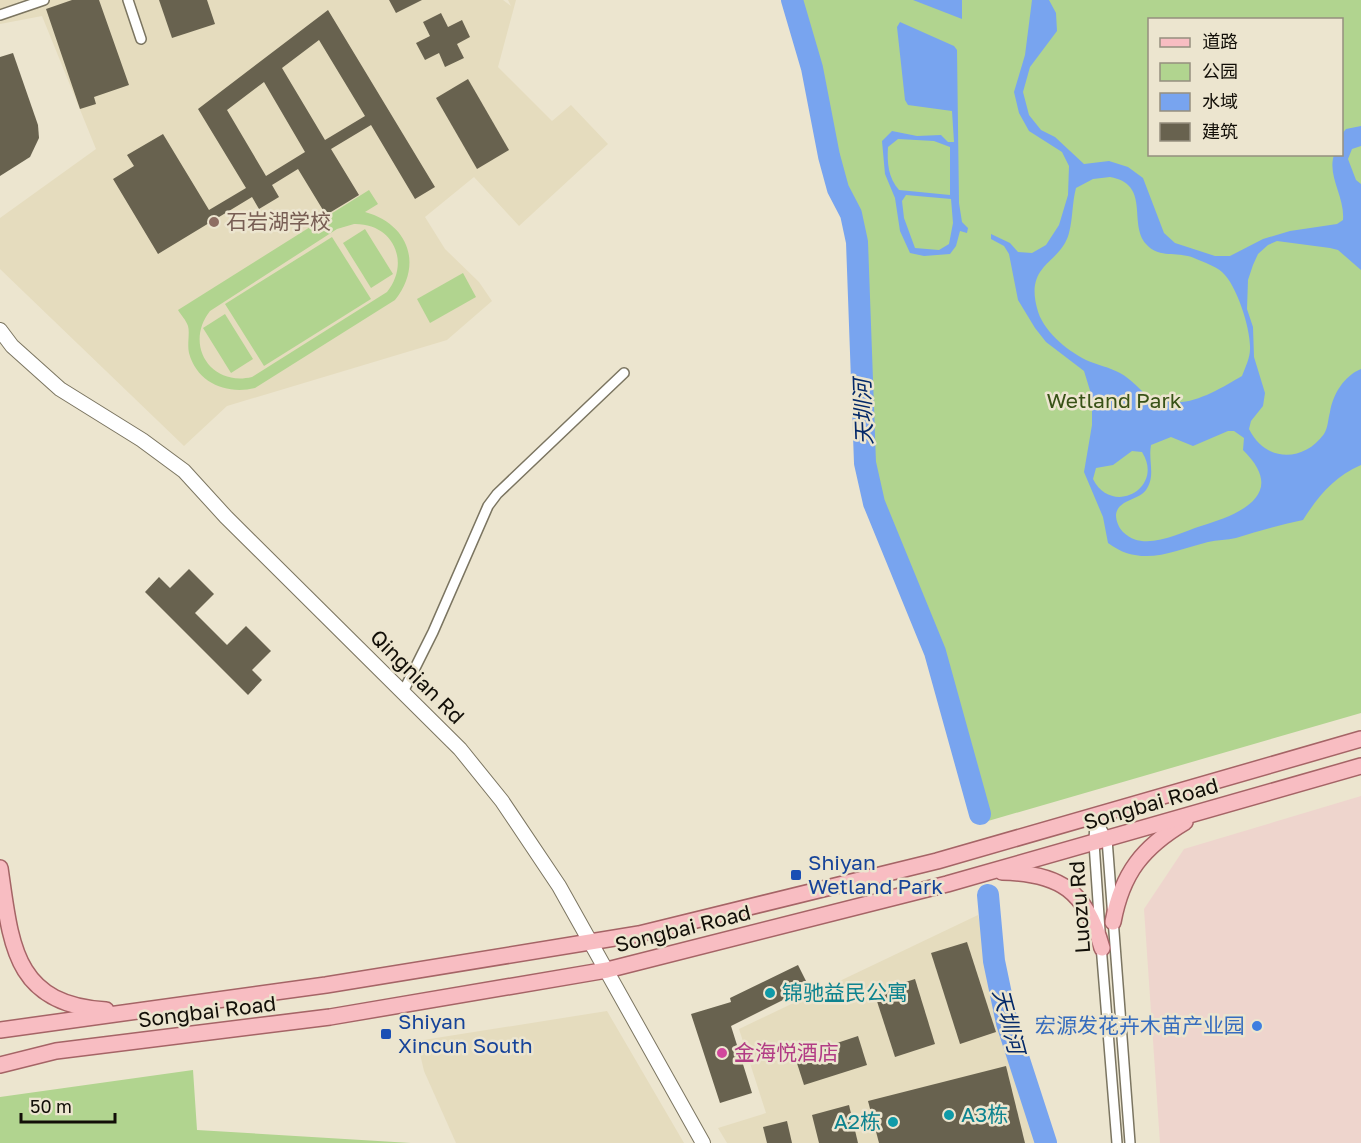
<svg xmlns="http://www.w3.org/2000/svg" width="1361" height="1143" font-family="'Golos Text','Noto Sans SC',sans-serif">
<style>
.commercial{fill:#eed5cd}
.built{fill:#e5dcbe}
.green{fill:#b1d48f;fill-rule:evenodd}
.water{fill:#78a4ef;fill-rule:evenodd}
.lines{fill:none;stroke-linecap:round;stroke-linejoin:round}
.river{stroke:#78a4ef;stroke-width:22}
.building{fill:#68624f;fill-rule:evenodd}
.street-casing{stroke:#7b7561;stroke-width:12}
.secondary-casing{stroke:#7b7561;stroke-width:16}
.primary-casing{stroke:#a56466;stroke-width:18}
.street{stroke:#fff;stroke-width:9}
.secondary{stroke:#fff;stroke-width:14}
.primary{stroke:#f8bdc2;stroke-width:15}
.education-dot{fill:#8d6e63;stroke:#ece5cf;stroke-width:2}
.transit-dot{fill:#1a4fb4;stroke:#ece5cf;stroke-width:2}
.culture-dot{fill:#0f9aa8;stroke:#ece5cf;stroke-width:2}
.shop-dot{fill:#3f7fe0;stroke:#ece5cf;stroke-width:2}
.hotel-dot{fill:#d1479c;stroke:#ece5cf;stroke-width:2}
.labels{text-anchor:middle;stroke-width:5;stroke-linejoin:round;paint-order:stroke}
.education-label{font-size:21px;fill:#785e54;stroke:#ece5cf;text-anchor:start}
.park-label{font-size:21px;fill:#385217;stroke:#ece5cf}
.street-label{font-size:21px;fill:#120f08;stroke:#ece5cf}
.transit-label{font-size:21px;fill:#164399;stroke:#ece5cf;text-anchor:start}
.culture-label{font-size:21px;fill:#0d838f;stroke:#ece5cf;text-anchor:start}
.shop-label{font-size:21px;fill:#366cbe;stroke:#ece5cf;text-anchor:end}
.hotel-label{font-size:21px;fill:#b23c85;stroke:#ece5cf;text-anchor:start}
.water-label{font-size:22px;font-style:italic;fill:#032868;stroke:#ece5cf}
</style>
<rect width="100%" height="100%" fill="#ece5cf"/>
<!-- commercial -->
<path class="commercial" d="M1361 796V1143H1160L1144 909 1184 849Z"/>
<!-- built -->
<g class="built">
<path d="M0 0H503L511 6 508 0H516L498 67 552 121 571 105 608 144 519 226 474 177 425 217 445 249 479 282 492 301 447 340 227 406 184 446 0 269V218L96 149 42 16 0 24Z"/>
<path d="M978 915 1003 1036 1037 1143H727L718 1128 766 1113 739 1029Z"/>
<path d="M607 1011 684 1143H456L424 1071 417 1041Z"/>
</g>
<!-- green -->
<g class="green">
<path d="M797 0H1361V713L988 821 939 650 878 500 869 461 868 332 861 232 853 206 841 183 830 144 816 65ZM1150 20H1342V154H1150Z"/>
<path d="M369 190 378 204 365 212C409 224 423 265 395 300L255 388C227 395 197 383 189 353 187 344 190 333 188 326 186 320 181 315 178 310ZM354 224C393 223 411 262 387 292L252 377C210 387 184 344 210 311L337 229Z"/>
<path d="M365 229 393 274 371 288 343 243Z"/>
<path d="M332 237 371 299 264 366 225 304Z"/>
<path d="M463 273 476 297 430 323 417 299Z"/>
<path d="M225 314 253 359 231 373 203 328Z"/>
<path d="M193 1070 197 1130 411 1143H0V1097Z"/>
</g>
<!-- water -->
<g class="water">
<path d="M913 0H962V19Z"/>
<path d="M1032 0H1049L1056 13 1057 31 1030 67 1023 92 1029 115 1041 130 1055 137 1084 164 1109 161 1128 167 1143 178 1164 233 1175 243 1215 256H1230L1263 239 1290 231 1337 224 1343 220C1345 197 1327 176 1334 155L1342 154V134L1346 129 1361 126V146L1352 149 1348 159 1356 180 1361 184V270L1338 250 1330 248 1277 241 1268 245 1258 254 1253 265 1248 280 1247 309 1253 327 1254 357 1265 393 1263 406 1251 421 1249 429C1265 462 1303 463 1324 434 1328 428 1328 419 1330 412 1333 394 1344 376 1361 369V465C1334 477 1319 495 1303 520 1280 525 1258 531 1236 538 1227 540 1217 540 1208 542 1173 551 1141 568 1108 543L1103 517 1084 472 1092 425V397L1084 371 1046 342 1035 328 1018 300 1009 254 1004 246 991 239V234L1010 243 1018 252 1032 253 1046 245 1059 225 1068 195 1069 166 1062 152 1029 131 1019 113 1014 92 1025 55ZM1110 177C1151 184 1128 223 1146 244 1159 259 1178 251 1194 258 1203 262 1215 266 1222 272 1237 285 1251 330 1250 349 1250 358 1245 368 1242 376 1223 387 1196 404 1174 402 1140 400 1144 387 1120 373 1109 367 1097 365 1086 360 1066 350 1042 330 1037 308 1025 263 1061 264 1069 233 1073 218 1072 203 1076 188L1093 179ZM1228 431H1234L1244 438 1243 450C1288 494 1241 514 1201 526 1178 533 1144 553 1123 532 1119 528 1116 521 1116 515 1117 500 1139 500 1146 490 1156 476 1148 461 1151 445L1171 437 1193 446ZM1132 451 1142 452C1165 488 1112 517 1093 479L1096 468 1113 465Z"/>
<path d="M900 22 954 46 957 50 959 203 962 222 968 228 967 233 960 231 956 246 950 254 924 256 910 253 900 231 895 198 885 174 882 141 892 131 917 136 941 135 948 142H954L952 111 908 105 905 100 897 27ZM898 139 934 141 950 147V195L899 190C888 178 887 162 888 147ZM906 195 951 199 953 223 949 244 939 250 915 248 904 218 902 201Z"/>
</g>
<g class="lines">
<!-- river -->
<g class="river">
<path d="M792 0 812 68 829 156 838 189 851 214 857 242 865 463 874 503 935 652 980 814"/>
<path d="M988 895 994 961 1007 1023 1046 1143"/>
</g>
</g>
<!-- building -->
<g class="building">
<path d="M72 0H99L129 85 94 97 96 104 80 109 46 9Z"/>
<path d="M159 0H207L215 24 172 38Z"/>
<path d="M389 0H422L396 13Z"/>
<path d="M328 10 435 187 415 199 371 125 331 149 359 195 326 215 298 169 272 185 279 197 259 209 252 197 158 254 113 179 134 166 127 155 163 134 209 210 246 188 198 109ZM319 40 365 116 325 140 282 68ZM264 82 305 152 266 176 227 110Z"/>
<path d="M441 13 448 27 462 20 470 37 457 44 464 58 445 67 439 53 425 60 416 43 430 36 423 22Z"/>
<path d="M13 53 38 125 39 138 30 157 0 176V57Z"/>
<path d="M468 79 509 150 477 169 436 98Z"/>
<path d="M189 569 214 594 195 613 227 645 246 626 271 651 252 670 262 680 248 695 145 592 159 577 170 588Z"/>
<path d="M967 942 996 1032 960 1044 931 953Z"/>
<path d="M798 965 809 987 731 1026 752 1093 720 1103 691 1014 731 1002 730 998Z"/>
<path d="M915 979 935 1044 895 1057 874 992Z"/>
<path d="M858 1036 867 1065 804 1085 795 1057Z"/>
<path d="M1006 1066 1025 1143H879L868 1101Z"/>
<path d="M849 1105 858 1143H819L812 1115Z"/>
<path d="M787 1121 792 1143H767L763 1127Z"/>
</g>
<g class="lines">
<!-- street casing -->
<g class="street-casing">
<g id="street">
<path d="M128 0 141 39"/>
<path d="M0 15 44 0"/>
<path d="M403 692 433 632 488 506 497 494 624 373"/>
<path d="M1095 817 1107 839 1130 1143"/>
<path d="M1095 819 1094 843 1100 931"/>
<path d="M1101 945 1117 1143"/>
</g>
</g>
<!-- secondary casing -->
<g class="secondary-casing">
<path id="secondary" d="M0 330 12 346 60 389 142 440 184 471 226 517 460 749 502 801 559 886 703 1143"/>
</g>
<!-- primary casing -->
<g class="primary-casing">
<g id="primary">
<path d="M0 868C11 943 13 1005 106 1010"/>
<path d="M1002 872C1060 873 1086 891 1102 948"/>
<path d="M1113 922C1122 873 1143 847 1185 822"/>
<path d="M0 1030 326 985 639 934 937 861 1361 739"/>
<path d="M0 1065 56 1051 330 1017 607 970 947 884 1361 766"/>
</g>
</g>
<!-- street -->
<use href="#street" class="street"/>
<!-- secondary -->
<use href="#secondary" class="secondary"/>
<!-- primary -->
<use href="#primary" class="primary"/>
</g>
<!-- markers -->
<circle class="education-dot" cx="214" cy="222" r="6"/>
<g class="transit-dot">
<rect x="790" y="869" width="12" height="12" rx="3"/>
<rect x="380" y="1028" width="12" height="12" rx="3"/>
</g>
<g class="culture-dot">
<circle cx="770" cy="993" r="6"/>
<circle cx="949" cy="1115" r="6"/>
<circle cx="893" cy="1122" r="6"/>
</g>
<circle class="shop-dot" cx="1257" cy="1026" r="6"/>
<circle class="hotel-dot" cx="722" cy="1053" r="6"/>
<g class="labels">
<!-- education labels -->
<g class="education-label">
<text x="226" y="229">石岩湖学校</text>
</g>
<!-- park labels -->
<g class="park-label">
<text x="1114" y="408">Wetland Park</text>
</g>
<!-- street labels -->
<g class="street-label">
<text transform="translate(417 677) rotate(45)" y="7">Qingnian Rd</text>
<text transform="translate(1151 804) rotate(-16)" y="7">Songbai Road</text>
<text transform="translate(1080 907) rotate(-94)" y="7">Luozu Rd</text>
<text transform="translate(683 929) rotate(-14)" y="7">Songbai Road</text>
<text transform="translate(207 1012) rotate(-7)" y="7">Songbai Road</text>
</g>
<!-- transit labels -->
<g class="transit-label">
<text x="808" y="870">Shiyan<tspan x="808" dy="24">Wetland Park</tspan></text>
<text x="398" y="1029">Shiyan<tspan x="398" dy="24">Xincun South</tspan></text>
</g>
<!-- culture labels -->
<g class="culture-label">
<text x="782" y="1000">锦驰益民公寓</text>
<text x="961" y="1122">A3栋</text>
<text x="881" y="1129" text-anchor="end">A2栋</text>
</g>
<!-- shop labels -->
<g class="shop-label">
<text x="1245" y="1033">宏源发花卉木苗产业园</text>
</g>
<!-- hotel labels -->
<g class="hotel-label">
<text x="734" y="1060">金海悦酒店</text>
</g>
<!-- water labels -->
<g class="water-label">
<text transform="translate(863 412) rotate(-92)" y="8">天圳河</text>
<text transform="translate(1009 1021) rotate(75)" y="8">天圳河</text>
</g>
</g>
<!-- legend -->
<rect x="1148" y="18" width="195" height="138" fill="#ece5cf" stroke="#958f7f" stroke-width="1.5"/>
<rect x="1160" y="38" width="30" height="9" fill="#f8bdc2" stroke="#958f7f" stroke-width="1.5"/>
<text x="1202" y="48" font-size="18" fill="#120f08">道路</text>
<rect x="1160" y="63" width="30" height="18" fill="#b1d48f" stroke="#958f7f" stroke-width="1.5"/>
<text x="1202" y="78" font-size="18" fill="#120f08">公园</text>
<rect x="1160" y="93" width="30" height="18" fill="#78a4ef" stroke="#958f7f" stroke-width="1.5"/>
<text x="1202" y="108" font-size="18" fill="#120f08">水域</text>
<rect x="1160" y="123" width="30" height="18" fill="#68624f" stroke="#958f7f" stroke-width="1.5"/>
<text x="1202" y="138" font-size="18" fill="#120f08">建筑</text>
<!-- scale -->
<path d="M21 1113v9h94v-9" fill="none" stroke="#120f08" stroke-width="3"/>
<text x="30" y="1113" font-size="18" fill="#120f08" stroke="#ece5cf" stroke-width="4.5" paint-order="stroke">50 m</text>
</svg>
